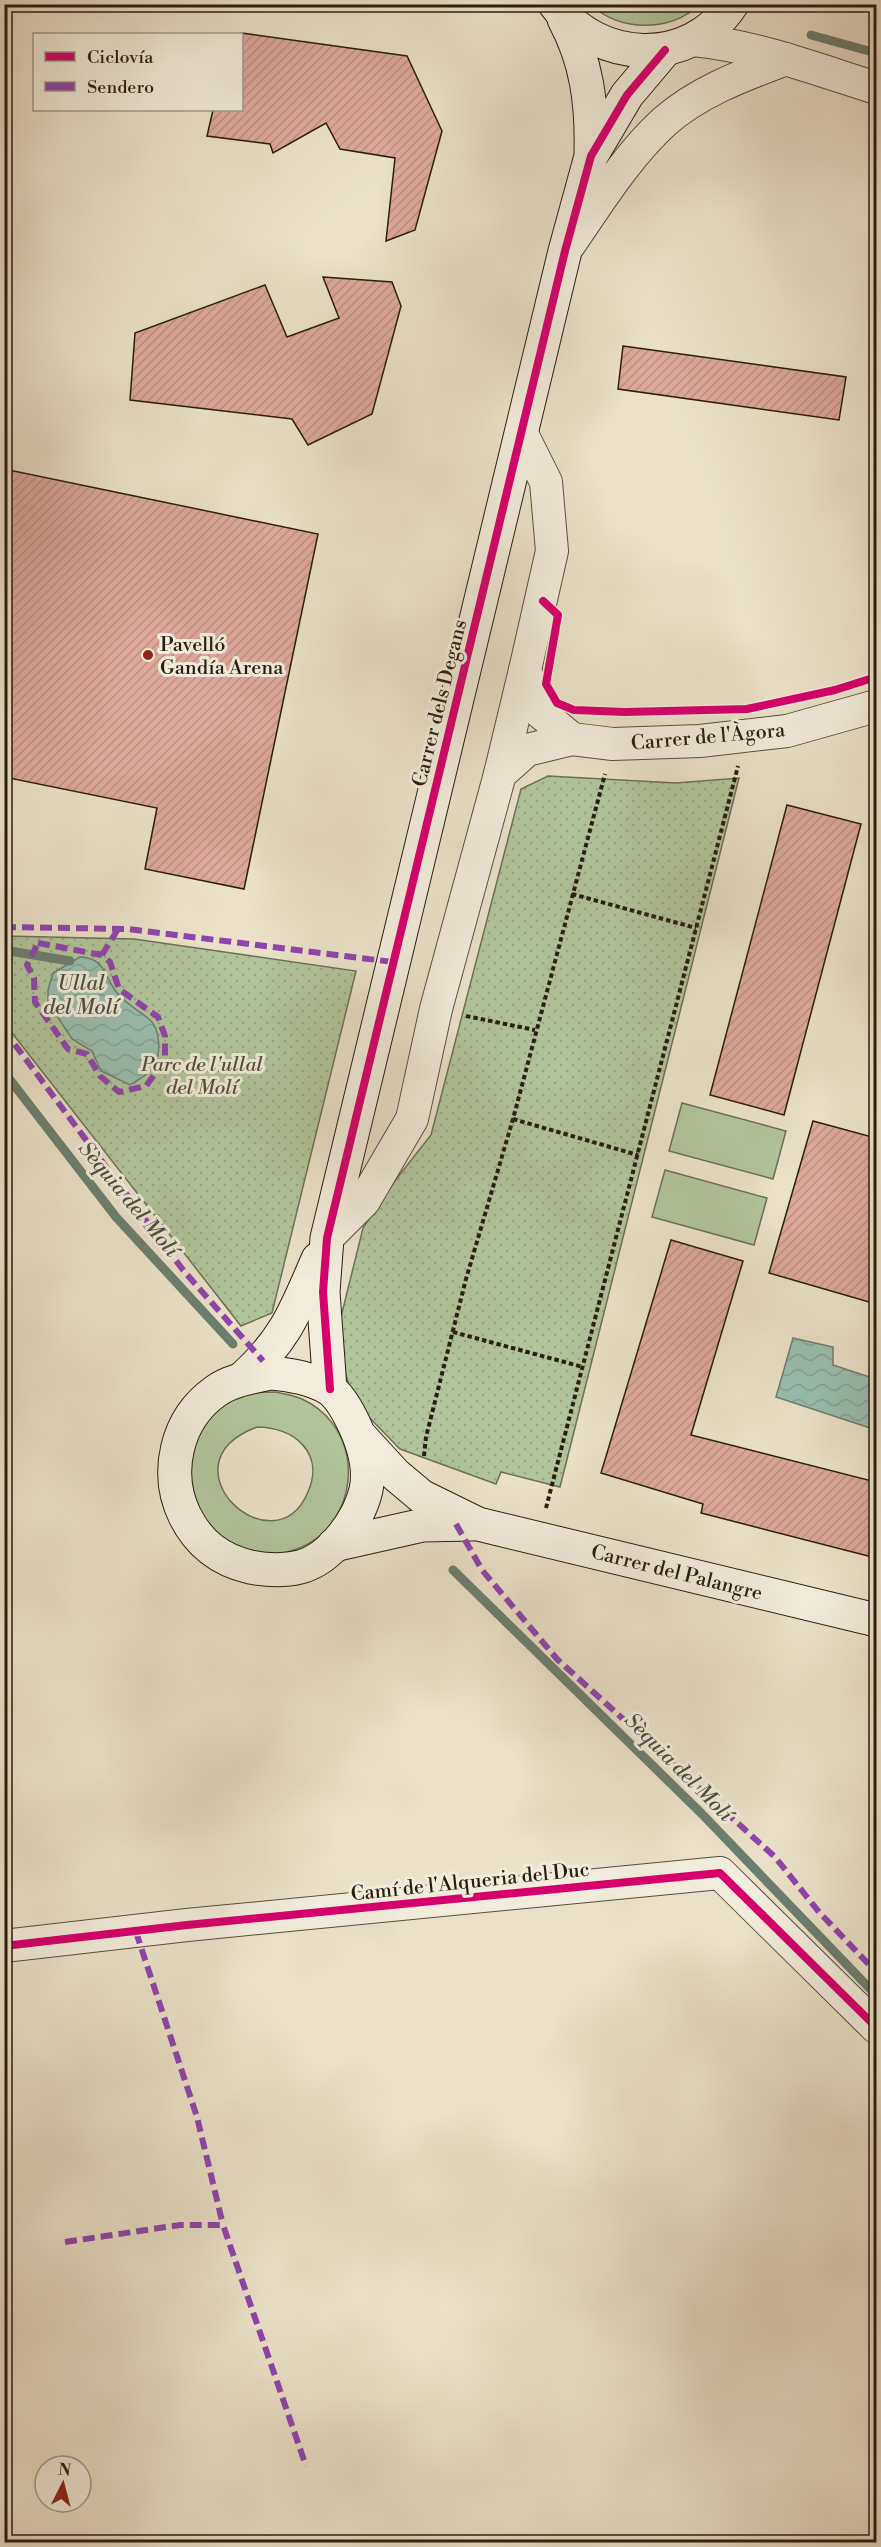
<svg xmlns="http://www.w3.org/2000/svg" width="881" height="2547" font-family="'Libre Bodoni',serif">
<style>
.green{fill:#b1c49a;stroke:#6d7056;stroke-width:1.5;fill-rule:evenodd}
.park{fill:url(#park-dots);stroke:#6d7056;stroke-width:1.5}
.water{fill:url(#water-waves);stroke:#6c7e70;stroke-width:1.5}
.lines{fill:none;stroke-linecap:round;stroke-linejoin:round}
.stream{stroke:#6c7e70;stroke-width:9}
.building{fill:url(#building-hatch);stroke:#291d11;stroke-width:1.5}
.street-casing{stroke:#594e3f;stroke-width:34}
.secondary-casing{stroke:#291d11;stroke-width:35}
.path{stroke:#291d11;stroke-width:4;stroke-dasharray:4.5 3;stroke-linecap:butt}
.street{stroke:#f1ecdb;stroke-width:32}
.secondary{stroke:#f1ecdb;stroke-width:33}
.quiet{stroke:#8e44ad;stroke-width:6;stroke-dasharray:12 6;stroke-linecap:butt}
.cycleway-casing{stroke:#f1ecdb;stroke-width:11}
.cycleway{stroke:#d6006c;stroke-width:8}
.poi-dot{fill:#8f2418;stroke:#f1ecdb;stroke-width:2}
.labels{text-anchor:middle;stroke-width:6;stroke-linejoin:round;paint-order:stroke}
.poi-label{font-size:20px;fill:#291d11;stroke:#f1ecdb;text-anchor:start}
.street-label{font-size:20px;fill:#291d11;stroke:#f1ecdb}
.park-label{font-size:20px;font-style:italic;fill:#524f3a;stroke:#f1ecdb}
.water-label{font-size:21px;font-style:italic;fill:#4b4d41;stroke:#f1ecdb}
</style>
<defs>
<pattern id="park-dots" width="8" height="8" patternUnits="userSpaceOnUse" patternTransform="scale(1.5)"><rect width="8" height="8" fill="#b1c49a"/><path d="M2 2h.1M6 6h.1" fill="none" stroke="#98a884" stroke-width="1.8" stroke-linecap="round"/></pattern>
<pattern id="water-waves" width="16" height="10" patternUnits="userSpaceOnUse" patternTransform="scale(1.5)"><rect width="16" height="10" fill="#99beb0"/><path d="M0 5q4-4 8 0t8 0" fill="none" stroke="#84a396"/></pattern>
<pattern id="building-hatch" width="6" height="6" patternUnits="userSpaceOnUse" patternTransform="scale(1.5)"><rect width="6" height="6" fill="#dda89b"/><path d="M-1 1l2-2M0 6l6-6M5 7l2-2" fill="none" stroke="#be9084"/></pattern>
</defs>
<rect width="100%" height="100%" fill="#eae1c8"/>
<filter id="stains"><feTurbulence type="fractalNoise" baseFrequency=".00333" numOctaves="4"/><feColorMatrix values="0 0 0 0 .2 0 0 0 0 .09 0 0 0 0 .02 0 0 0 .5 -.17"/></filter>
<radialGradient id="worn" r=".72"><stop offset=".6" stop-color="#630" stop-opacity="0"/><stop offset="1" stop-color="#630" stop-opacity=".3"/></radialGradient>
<!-- green -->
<g class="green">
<path d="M591 5H699C670 32 621 32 591 5Z"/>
<path d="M682 1103 786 1131 773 1179 669 1151Z"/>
<path d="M665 1170 767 1198 754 1245 652 1217Z"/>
<path d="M275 1392C284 1394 294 1395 302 1399 352 1422 362 1484 330 1526 308 1554 252 1567 223 1541 212 1532 198 1514 191 1502 187 1494 190 1479 190 1470 190 1463 188 1454 190 1447 196 1422 224 1400 248 1394 257 1392 267 1392 275 1392ZM257 1427C294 1427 325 1453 308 1492 274 1572 158 1464 257 1427Z"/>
</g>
<!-- park -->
<g class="park">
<path d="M548 776 676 783 739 778 560 1487 501 1472 496 1484 400 1449 365 1413 349 1385 343 1365 339 1325 363 1228 383 1196 431 1135 521 789Z"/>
<path d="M5 936 134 939 356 971 272 1313 241 1326 5 1024Z"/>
</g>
<!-- water -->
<g class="water">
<path d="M80 957C106 958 104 977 117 993 127 1005 139 1010 150 1020 160 1029 161 1052 155 1064 150 1074 139 1079 130 1085L101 1071 92 1051 72 1039 48 1002V990L53 973Z"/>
<path d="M793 1338 833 1347V1365L876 1379V1430L776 1397Z"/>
</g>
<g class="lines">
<!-- stream -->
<g class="stream">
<path d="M811 35 876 53"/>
<path d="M4 950 70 961"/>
<path d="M4 1072 116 1217 233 1344"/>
<path d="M453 1570 702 1814 876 1995"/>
</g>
</g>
<!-- building -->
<g class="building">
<path d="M242 33 407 56 442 131 415 230 386 241 395 158 340 149 326 123 273 153 270 144 207 136 213 110H242Z"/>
<path d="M323 277 392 282 401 306 372 414 308 445 292 419 130 400 135 333 265 285 287 337 339 318Z"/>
<path d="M623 346 846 377 839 420 618 389Z"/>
<path d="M4 469 318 534 244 889 145 869 157 808 4 777Z"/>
<path d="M787 805 861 824 784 1115 710 1095Z"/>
<path d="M813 1121 876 1138V1304L769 1273Z"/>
<path d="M671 1240 743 1261 691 1435 876 1482V1558L701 1513 703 1504 601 1473Z"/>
</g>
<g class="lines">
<!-- street casing -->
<g class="street-casing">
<g id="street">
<path d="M693 40C756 46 816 69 876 88"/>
<path d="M569 245C598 203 626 157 664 122 699 91 744 75 786 59"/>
<path d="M522 434 546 482 552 551 525 670 540 712 572 739"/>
<path d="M500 774 525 670"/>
<path d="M327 1238 364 1201 412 1119 436 1009 500 774 527 750 572 739 613 744 700 741 787 731 876 706"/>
<path d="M4 1946 187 1925 720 1873 876 2027"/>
</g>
</g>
<!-- secondary casing -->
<g class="secondary-casing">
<g id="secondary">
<path d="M555 4C598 64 690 68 732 4"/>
<path d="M564 19C587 62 592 103 591 151"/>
<path d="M271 1373C292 1375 310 1378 328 1388 338 1394 347 1410 352 1420 363 1442 371 1466 366 1490 359 1520 331 1559 300 1567 284 1571 266 1570 250 1567 220 1560 199 1544 185 1516 164 1473 176 1419 216 1391 231 1380 253 1377 271 1373Z"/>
<path d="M242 1379C286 1339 295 1312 318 1259"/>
<path d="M330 1389 323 1292 327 1238 565 251 591 156 627 95 665 50"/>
<path d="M361 1437 396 1475 421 1496 478 1524 876 1620"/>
<path d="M334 1545 423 1525 473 1524"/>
</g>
</g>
<!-- path -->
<g class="path">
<path d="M572 894 696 928"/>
<path d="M466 1016 535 1030"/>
<path d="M513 1119 638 1155"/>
<path d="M453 1332 583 1367"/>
<path d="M424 1456 426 1437 466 1279 513 1119 605 774"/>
<path d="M546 1508 738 766"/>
</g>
<!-- street -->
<use href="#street" class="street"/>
<!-- secondary -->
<use href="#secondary" class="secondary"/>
<!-- quiet -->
<g class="quiet">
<path d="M4 927 128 929 393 962"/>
<path d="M38 943 102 955 110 962 119 989 158 1017 165 1036V1060L146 1086 119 1092 100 1076 87 1054 68 1049 35 1002 34 978 27 965Z"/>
<path d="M102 955 118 929"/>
<path d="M4 1030 183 1270 263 1361"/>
<path d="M456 1524 482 1570 557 1659 775 1857 819 1912 876 1972"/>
<path d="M136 1932 197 2117 223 2225"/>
<path d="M65 2242 180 2225H223L306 2466"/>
</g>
<!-- cycleway casing -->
<g class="cycleway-casing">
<g id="cycleway">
<path d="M543 601 558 615 546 684 557 703 574 710 625 712 747 709 835 690 876 677"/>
<path d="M330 1389 323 1292 327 1238 565 251 591 156 627 95 665 50"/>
<path d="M4 1946 187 1925 720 1873 876 2027"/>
</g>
</g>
<!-- cycleway -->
<use href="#cycleway" class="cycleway"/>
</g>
<!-- markers -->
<circle class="poi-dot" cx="148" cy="655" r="6"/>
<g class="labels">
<!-- poi labels -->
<g class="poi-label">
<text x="160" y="651">Pavelló<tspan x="160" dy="23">Gandía Arena</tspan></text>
</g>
<!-- street labels -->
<g class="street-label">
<text transform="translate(439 703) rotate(-76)" y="7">Carrer dels Degans</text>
<text transform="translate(708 736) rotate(-5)" y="7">Carrer de l'Àgora</text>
<text transform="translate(677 1572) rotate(14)" y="7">Carrer del Palangre</text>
<text transform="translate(470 1881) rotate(-6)" y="7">Camí de l'Alqueria del Duc</text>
</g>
<!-- park labels -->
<g class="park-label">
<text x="202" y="1071">Parc de l'ullal<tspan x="202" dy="23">del Molí</tspan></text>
</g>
<!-- water labels -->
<g class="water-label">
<text x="81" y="990">Ullal<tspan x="81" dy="24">del Molí</tspan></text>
<text transform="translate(129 1199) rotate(50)" y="7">Sèquia del Molí</text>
<text transform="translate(679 1767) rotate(45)" y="7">Sèquia del Molí</text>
</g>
</g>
<!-- margin -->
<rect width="881" height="2547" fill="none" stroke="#eae1c8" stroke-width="24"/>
<rect x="6" y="6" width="869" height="2535" fill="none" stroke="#291d11" stroke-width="3"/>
<rect x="12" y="12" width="857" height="2523" fill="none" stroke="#291d11" stroke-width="1.5"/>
<!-- legend -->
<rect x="33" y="33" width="210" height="78" fill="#f1ecdb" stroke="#a1998a" stroke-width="1.5"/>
<rect x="45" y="52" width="30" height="9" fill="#d6006c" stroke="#a1998a" stroke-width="1.5"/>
<text x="87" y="63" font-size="18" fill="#291d11">Ciclovía</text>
<rect x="45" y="82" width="30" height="9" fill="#8e44ad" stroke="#a1998a" stroke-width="1.5"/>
<text x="87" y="93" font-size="18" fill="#291d11">Sendero</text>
<!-- north arrow -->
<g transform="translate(63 2484) rotate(6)"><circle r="28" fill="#f1ecdb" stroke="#a1998a" stroke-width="1.5"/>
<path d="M0-4.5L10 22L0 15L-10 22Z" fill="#8f2418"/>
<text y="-9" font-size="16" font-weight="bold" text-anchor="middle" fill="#291d11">N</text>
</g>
<rect width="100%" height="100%" filter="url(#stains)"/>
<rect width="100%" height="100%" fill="url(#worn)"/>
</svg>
